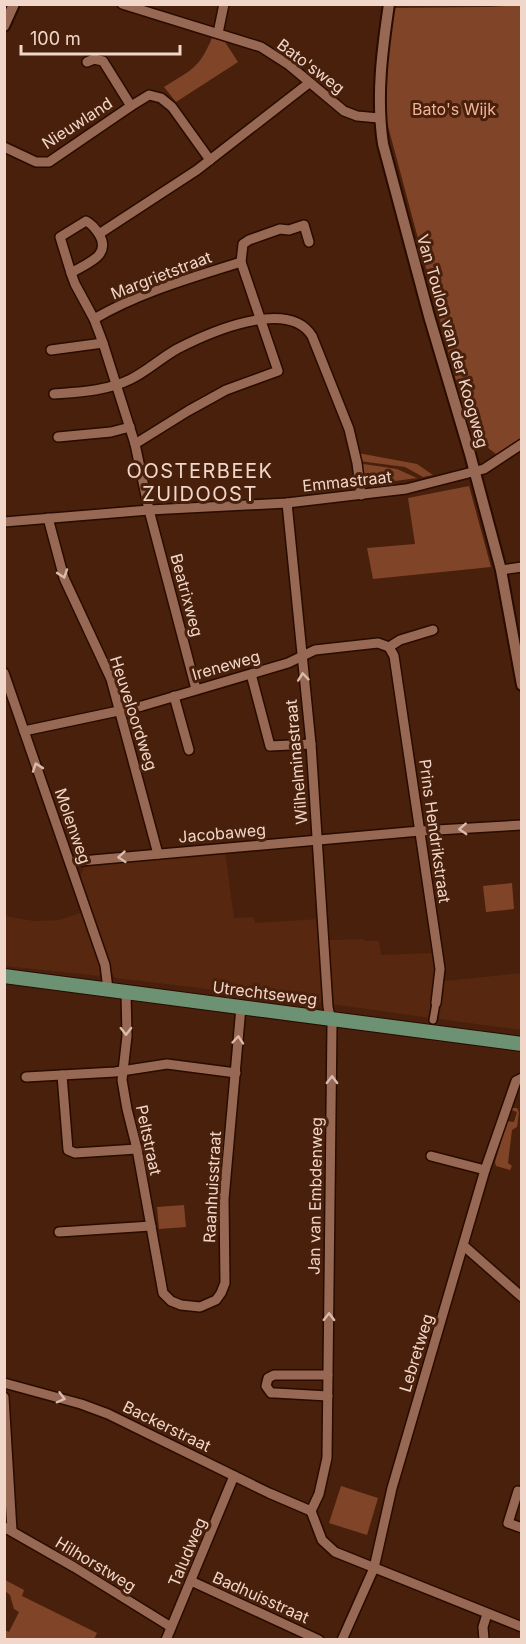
<svg xmlns="http://www.w3.org/2000/svg" width="526" height="1644" font-family="Inter,sans-serif">
<style>
.built{fill:#572710}
.green{fill:#804428}
.lines{fill:none;stroke-linecap:round;stroke-linejoin:round}
.pedestrian-casing{stroke:#290b00;stroke-width:10}
.minor-casing{stroke:#290b00;stroke-width:12}
.tertiary-casing{stroke:#290b00;stroke-width:14}
.primary-casing{stroke:#290b00;stroke-width:16}
.pedestrian{stroke:#976853;stroke-width:7}
.minor{stroke:#976853;stroke-width:9}
.tertiary{stroke:#976853;stroke-width:10}
.primary{stroke:#6d9273;stroke-width:14}
.oneway{stroke:#dabaac}
.labels{text-anchor:middle;stroke-width:6;stroke-linejoin:round;paint-order:stroke}
.street-label{font-size:16px;fill:#f1d6ca;stroke:#48200c}
.park-label{font-size:16px;fill:#f3b397;stroke:#48200c}
.quarter-label{font-size:20px;letter-spacing:1.5px;fill:#f1d6ca;stroke:#48200c}
</style>
<rect width="100%" height="100%" fill="#48200c"/>
<!-- built -->
<g class="built">
<path d="M225 851 234 918 254 917 255 923 318 919 323 999 321 1003 116 978 113 976 81 882V874L84 868 91 864Z"/>
<path d="M83 912 101 965V972L99 976 5 966 4 916 34 921 59 920Z"/>
<path d="M362 939 365 941H379L381 955 432 953 435 970 430 1018 331 1004 328 940Z"/>
<path d="M521 973V1030L439 1019 444 981Z"/>
</g>
<!-- green -->
<g class="green">
<path d="M521 5V439L496 454 483 444 471 437 385 115 391 8 489 7Z"/>
<path d="M212 38 225 42 238 62 176 102 164 87C191 70 199 69 212 38Z"/>
<path d="M358 453 417 464 433 475 423 477 405 467 359 461Z"/>
<path d="M364 464 397 469 417 478 366 485 364 483 361 466Z"/>
<path d="M469 486 491 567 373 579 367 548 415 544 408 498Z"/>
<path d="M512 883 514 909 486 912 483 886Z"/>
<path d="M512 1108H517L519 1112 517 1127 512 1130 508 1163 512 1166 510 1170 496 1166 495 1162 507 1121 514 1122 517 1112 511 1110Z"/>
<path d="M184 1205 186 1227 159 1229 157 1207Z"/>
<path d="M341 1486 378 1498 367 1535 329 1523Z"/>
<path d="M5 1580 24 1590 22 1596 97 1633 94 1639H5V1630L9 1632 19 1612 14 1609 10 1595 5 1591Z"/>
</g>
<g class="lines">
<!-- pedestrian casing -->
<g class="pedestrian-casing">
<path id="pedestrian" d="M433 1020 436 1003"/>
</g>
<!-- minor casing -->
<g class="minor-casing">
<g id="minor">
<path d="M122 4 261 47 289 65 344 111 357 116 379 118"/>
<path d="M218 33 224 4"/>
<path d="M131 106 149 95 161 98 172 107 210 160"/>
<path d="M4 147 36 162H49L131 106 103 61 94 59 87 62"/>
<path d="M86 221C92 224 95 228 99 234 112 256 87 263 71 273L60 237Z"/>
<path d="M99 234 197 170 309 83"/>
<path d="M71 273 75 284 94 319 103 343 135 444 149 510 196 689"/>
<path d="M94 319C140 292 191 278 241 262"/>
<path d="M51 350 103 343"/>
<path d="M54 394C80 392 107 391 131 379 147 371 161 358 177 349 208 333 288 297 312 336L349 429 357 463 361 495"/>
<path d="M58 437 111 432 130 427"/>
<path d="M135 444 188 411 226 390 278 371 241 262 243 244 249 240 280 229 289 230 304 225 309 242"/>
<path d="M287 503 311 744 328 1007 332 1025 327 1458 319 1494 311 1511"/>
<path d="M48 518 64 578 111 679 158 854"/>
<path d="M4 522 149 510 287 503 406 489 484 469 522 444"/>
<path d="M501 570 522 567"/>
<path d="M389 647 394 656 437 948 440 969 436 1003"/>
<path d="M4 673 105 965 108 989"/>
<path d="M251 674 270 746 311 744"/>
<path d="M174 696 189 750"/>
<path d="M24 731 142 706 288 663 315 650 378 643 389 647 400 640 433 630"/>
<path d="M70 862 420 831 522 825"/>
<path d="M126 992 127 1036 122 1080 127 1109 137 1149 163 1293 171 1301 181 1305 200 1307 216 1300 221 1293 225 1283 224 1199 241 1007"/>
<path d="M62 1075 68 1150 75 1153 137 1149"/>
<path d="M26 1077 115 1072 167 1064 236 1073"/>
<path d="M431 1156 485 1170"/>
<path d="M59 1232 151 1226"/>
<path d="M464 1246 522 1297"/>
<path d="M4 1383 81 1404 108 1414 269 1493 311 1511"/>
<path d="M328 1396 275 1393H271L266 1386 268 1378 274 1375H328"/>
<path d="M4 1397 12 1531"/>
<path d="M522 1492 518 1491 508 1523 522 1528"/>
<path d="M311 1511 322 1540 335 1552 522 1627"/>
<path d="M4 1527 74 1567 171 1627"/>
<path d="M191 1581 319 1640"/>
<path d="M166 1640 234 1476"/>
<path d="M342 1640 374 1568 392 1488 485 1170 516 1081 522 1078"/>
<path d="M484 1640 483 1627 487 1614"/>
</g>
</g>
<!-- tertiary casing -->
<g class="tertiary-casing">
<g id="tertiary">
<path d="M389 4C382 51 376 97 383 144L429 316 470 454 501 570 522 685"/>
<path d="M4 26 14 4"/>
</g>
</g>
<!-- primary casing -->
<g class="primary-casing">
<path id="primary" d="M4 976 522 1044"/>
</g>
<!-- pedestrian -->
<use href="#pedestrian" class="pedestrian"/>
<!-- minor -->
<use href="#minor" class="minor"/>
<!-- tertiary -->
<use href="#tertiary" class="tertiary"/>
<!-- primary -->
<use href="#primary" class="primary"/>
</g>
<!-- one-way arrows -->
<defs><path id="oneway-chevron" d="M-2-3.5L2.5 0L-2 3.5" fill="none" stroke-width="1.6" stroke-linecap="round" stroke-linejoin="round" transform="scale(1.5)"/></defs>
<g class="oneway">
<use href="#oneway-chevron" transform="translate(63 574) rotate(71)"/>
<use href="#oneway-chevron" transform="translate(303 677) rotate(-96)"/>
<use href="#oneway-chevron" transform="translate(37 767) rotate(-109)"/>
<use href="#oneway-chevron" transform="translate(463 829) rotate(177)"/>
<use href="#oneway-chevron" transform="translate(122 857) rotate(175)"/>
<use href="#oneway-chevron" transform="translate(126 1031) rotate(89)"/>
<use href="#oneway-chevron" transform="translate(238 1040) rotate(-85)"/>
<use href="#oneway-chevron" transform="translate(332 1080) rotate(-89)"/>
<use href="#oneway-chevron" transform="translate(329 1317) rotate(-89)"/>
<use href="#oneway-chevron" transform="translate(61 1398) rotate(15)"/>
</g>
<g class="labels">
<!-- street labels -->
<g class="street-label">
<text transform="translate(311 66) rotate(37)" y="6">Bato'sweg</text>
<text transform="translate(77 123) rotate(-33)" y="6">Nieuwland</text>
<text transform="translate(161 275) rotate(-21)" y="6">Margrietstraat</text>
<text transform="translate(453 341) rotate(74)" y="6">Van Toulon van der Koogweg</text>
<text transform="translate(347 481) rotate(-6)" y="6">Emmastraat</text>
<text transform="translate(187 595) rotate(75)" y="6">Beatrixweg</text>
<text transform="translate(226 665) rotate(-16)" y="6">Ireneweg</text>
<text transform="translate(134 713) rotate(72)" y="6">Heuveloordweg</text>
<text transform="translate(296 762) rotate(-95)" y="6">Wilhelminastraat</text>
<text transform="translate(73 826) rotate(71)" y="6">Molenweg</text>
<text transform="translate(435 831) rotate(82)" y="6">Prins Hendrikstraat</text>
<text transform="translate(222 833) rotate(-5)" y="6">Jacobaweg</text>
<text transform="translate(265 993) rotate(7)" y="6">Utrechtseweg</text>
<text transform="translate(149 1140) rotate(78)" y="6">Peltstraat</text>
<text transform="translate(212 1187) rotate(-87)" y="6">Raanhuisstraat</text>
<text transform="translate(315 1196) rotate(-89)" y="6">Jan van Embdenweg</text>
<text transform="translate(416 1353) rotate(-73)" y="6">Lebretweg</text>
<text transform="translate(167 1426) rotate(26)" y="6">Backerstraat</text>
<text transform="translate(187 1552) rotate(-67)" y="6">Taludweg</text>
<text transform="translate(96 1564) rotate(31)" y="6">Hilhorstweg</text>
<text transform="translate(261 1597) rotate(24)" y="6">Badhuisstraat</text>
</g>
<!-- park labels -->
<g class="park-label">
<text x="454" y="115">Bato's Wijk</text>
</g>
<!-- quarter labels -->
<g class="quarter-label">
<text x="200" y="478">OOSTERBEEK<tspan x="200" dy="23">ZUIDOOST</tspan></text>
</g>
</g>
<!-- border -->
<rect width="526" height="1644" fill="none" stroke="#f1d6ca" stroke-width="12"/>
<!-- scale -->
<path d="M21 45v9h159v-9" fill="none" stroke="#f1d6ca" stroke-width="3"/>
<text x="30" y="45" font-size="18" fill="#f1d6ca" stroke="#48200c" stroke-width="4.5" paint-order="stroke">100 m</text>
</svg>
